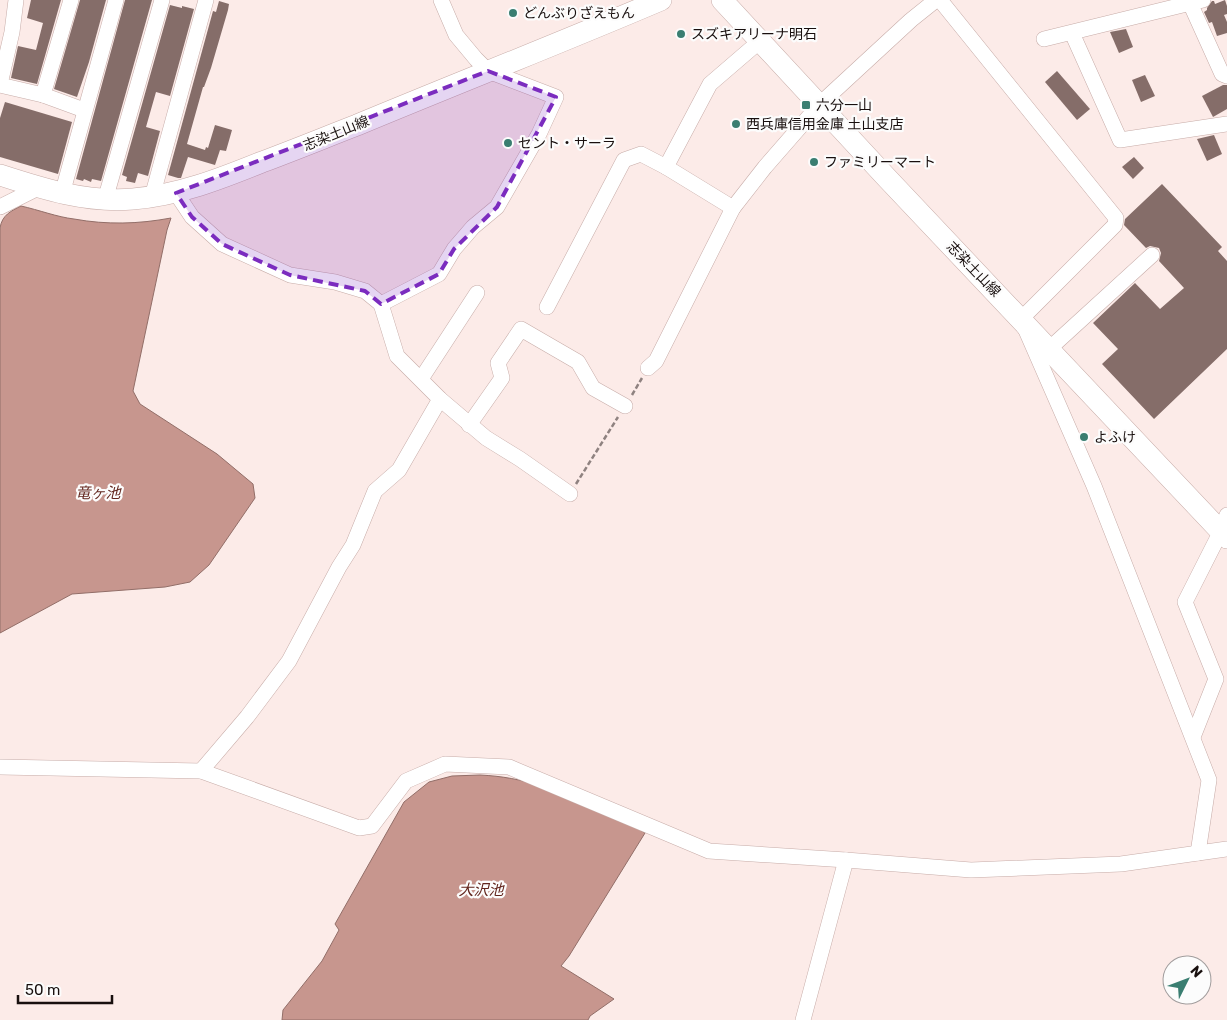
<svg xmlns="http://www.w3.org/2000/svg" width="1227" height="1020" font-family="Rubik,'Noto Sans JP',sans-serif">
<style>
.water{fill:#c7968e;stroke:#926e68}
.building{fill:#856d69}
.lines{fill:none;stroke-linecap:round;stroke-linejoin:round}
.minor-casing{stroke:#c7aca8;stroke-width:16}
.secondary-casing{stroke:#c7aca8;stroke-width:22}
.path{stroke:#8f8280;stroke-width:2.5;stroke-dasharray:5 2.5;stroke-linecap:butt}
.minor{stroke:#fff;stroke-width:15}
.secondary{stroke:#fff;stroke-width:21}
.marked{fill:#7b2cbf;fill-opacity:0.2;stroke:#7b2cbf;stroke-width:4;stroke-dasharray:10 6;stroke-linejoin:round}
.poi-dot{fill:#3a7e71;stroke:#fcfcfc;stroke-width:2}
.labels{text-anchor:middle;stroke-width:4.5;stroke-linejoin:round;paint-order:stroke}
.poi-label{font-size:14px;fill:#180f0e;stroke:#fcfcfc;text-anchor:start}
.street-label{font-size:14px;fill:#180f0e;stroke:#fcfcfc}
.water-label{font-size:15px;font-style:italic;fill:#62251d;stroke:#fcfcfc}
</style>
<rect width="100%" height="100%" fill="#fcebe8"/>
<!-- water -->
<g class="water">
<path d="M21 206C39 210 57 217 74 219 107 225 139 224 171 218L167 230 133 391 140 404 217 454 253 484 255 498 209 565 190 582 165 587 72 594 0 633V228C2 215 11 211 21 206Z"/>
<path d="M480 775C524 777 557 790 597 809 614 816 630 823 645 833L569 956 561 966 614 999 590 1016 588 1020H282L283 1010 322 961 339 930 335 924 404 802 429 782 452 776Z"/>
</g>
<!-- building -->
<g class="building">
<path d="M31 0H61L37 84 11 78 18 46 36 50 43 23 27 18Z"/>
<path d="M80 0H106L89 62 77 97 54 89Z"/>
<path d="M125 0H152L101 181 92 179 91 182 84 179 83 181 76 179Z"/>
<path d="M1225 0 1227 6V14L1224 15 1227 22V33L1217 36 1212 22 1209 23 1204 12 1207 10V8L1212 1H1214L1215 4Z"/>
<path d="M219 1 229 4 228 10 211 68 204 87H203L187 144 205 150 206 147 208 148 215 125 232 130 226 151 220 150 215 165 188 157 181 178H178L168 175 213 11 216 12Z"/>
<path d="M170 5 182 8V6L194 9 170 96 156 92 146 127 160 131 148 176 138 173 135 183 126 181 127 177 122 175Z"/>
<path d="M1126 29 1133 47 1119 53 1110 32Z"/>
<path d="M1057 71 1090 109 1077 120 1045 82Z"/>
<path d="M1145 75 1155 96 1141 102 1132 80Z"/>
<path d="M1223 85H1227V109L1213 117 1202 96Z"/>
<path d="M5 102 72 122 58 174 0 157V118Z"/>
<path d="M1214 135 1222 154 1207 161 1197 139Z"/>
<path d="M1134 157 1144 168 1133 179 1122 167Z"/>
<path d="M1162 184 1222 247 1218 251 1227 261V349L1154 419 1102 364 1118 349 1093 323 1135 283 1160 309 1184 288 1159 261 1161 253 1159 248 1150 246 1146 248 1124 225 1125 219Z"/>
</g>
<g class="lines">
<!-- minor casing -->
<g class="minor-casing">
<g id="minor">
<path d="M940 0 1116 218 1115 225 1021 319 1094 486 1209 780 1198 853"/>
<path d="M1190 3 1222 74 1227 76"/>
<path d="M1072 33 1120 140 1227 124"/>
<path d="M1044 39 1203 0"/>
<path d="M0 84 12 32 16 0"/>
<path d="M0 85 43 95 84 110"/>
<path d="M43 95 71 0"/>
<path d="M666 167 710 84 760 41"/>
<path d="M176 193 192 217 222 244 290 275 335 282 365 291 381 304 439 274 454 249 473 227 497 207 539 134 556 97 488 71 476 59 456 35 441 0"/>
<path d="M62 194 116 0"/>
<path d="M152 197 206 0"/>
<path d="M105 200 162 0"/>
<path d="M0 207 38 188"/>
<path d="M547 307 624 160 641 154 666 167 733 208"/>
<path d="M1049 349 1152 255"/>
<path d="M648 368 656 361 733 208 765 167 820 104 911 20 936 0"/>
<path d="M421 379 477 293"/>
<path d="M440 399 486 438 520 459 570 494"/>
<path d="M469 425 502 378 498 363 521 329 578 362 593 388 625 406"/>
<path d="M1193 737 1216 679 1185 602 1221 531 1227 515"/>
<path d="M0 767 201 771 359 828 372 826 406 781 445 764 509 767 709 851 846 860 971 870 1121 864 1227 849"/>
<path d="M201 771 247 717 289 661 339 567 353 545 375 491 399 470 440 399 397 356 381 304"/>
<path d="M803 1020 846 860"/>
</g>
</g>
<!-- secondary casing -->
<g class="secondary-casing">
<g id="secondary">
<path d="M722 0 886 177 1227 538"/>
<path d="M0 175C43 189 87 203 133 199 179 195 220 179 262 162 294 150 326 137 357 125 458 83 560 43 661 0"/>
</g>
</g>
<!-- path -->
<g class="path">
<path d="M632 395 642 378"/>
<path d="M576 484 618 417"/>
</g>
<!-- minor -->
<use href="#minor" class="minor"/>
<!-- secondary -->
<use href="#secondary" class="secondary"/>
</g>
<!-- marked area -->
<path class="marked" d="M488 71 556 97 497 207 454 249 439 274 381 304 365 291 290 275 222 244 192 217 176 193Z"/>
<!-- markers -->
<g class="poi-dot">
<circle cx="513" cy="13" r="5"/>
<circle cx="681" cy="34" r="5"/>
<rect x="801" y="100" width="10" height="10" rx="2.5"/>
<circle cx="736" cy="124" r="5"/>
<circle cx="508" cy="143" r="5"/>
<circle cx="814" cy="162" r="5"/>
<circle cx="1084" cy="437" r="5"/>
</g>
<g class="labels">
<!-- poi labels -->
<g class="poi-label">
<text x="523" y="18">どんぶりざえもん</text>
<text x="691" y="39">スズキアリーナ明石</text>
<text x="816" y="110">六分一山</text>
<text x="746" y="129">西兵庫信用金庫 土山支店</text>
<text x="518" y="148">セント・サーラ</text>
<text x="824" y="167">ファミリーマート</text>
<text x="1094" y="442">よふけ</text>
</g>
<!-- street labels -->
<g class="street-label">
<text transform="translate(336 133) rotate(-22)" y="5">志染土山線</text>
<text transform="translate(974 269) rotate(46)" y="5">志染土山線</text>
</g>
<!-- water labels -->
<g class="water-label">
<text x="98" y="498">竜ヶ池</text>
<text x="481" y="895">大沢池</text>
</g>
</g>
<!-- north arrow -->
<g transform="translate(1187 980) rotate(48)"><circle r="24" fill="#fcfcfc" stroke="#a19d9d"/>
<path d="M0-4L9 19L0 12L-9 19Z" fill="#3a7e71"/>
<text y="-8" font-size="14" font-weight="bold" text-anchor="middle" fill="#180f0e">N</text>
</g>
<!-- scale -->
<path d="M18 995v8h94v-8" fill="none" stroke="#180f0e" stroke-width="2.5"/>
<text x="25" y="995" font-size="15" fill="#180f0e" stroke="#fcfcfc" stroke-width="4" paint-order="stroke">50 m</text>
</svg>
